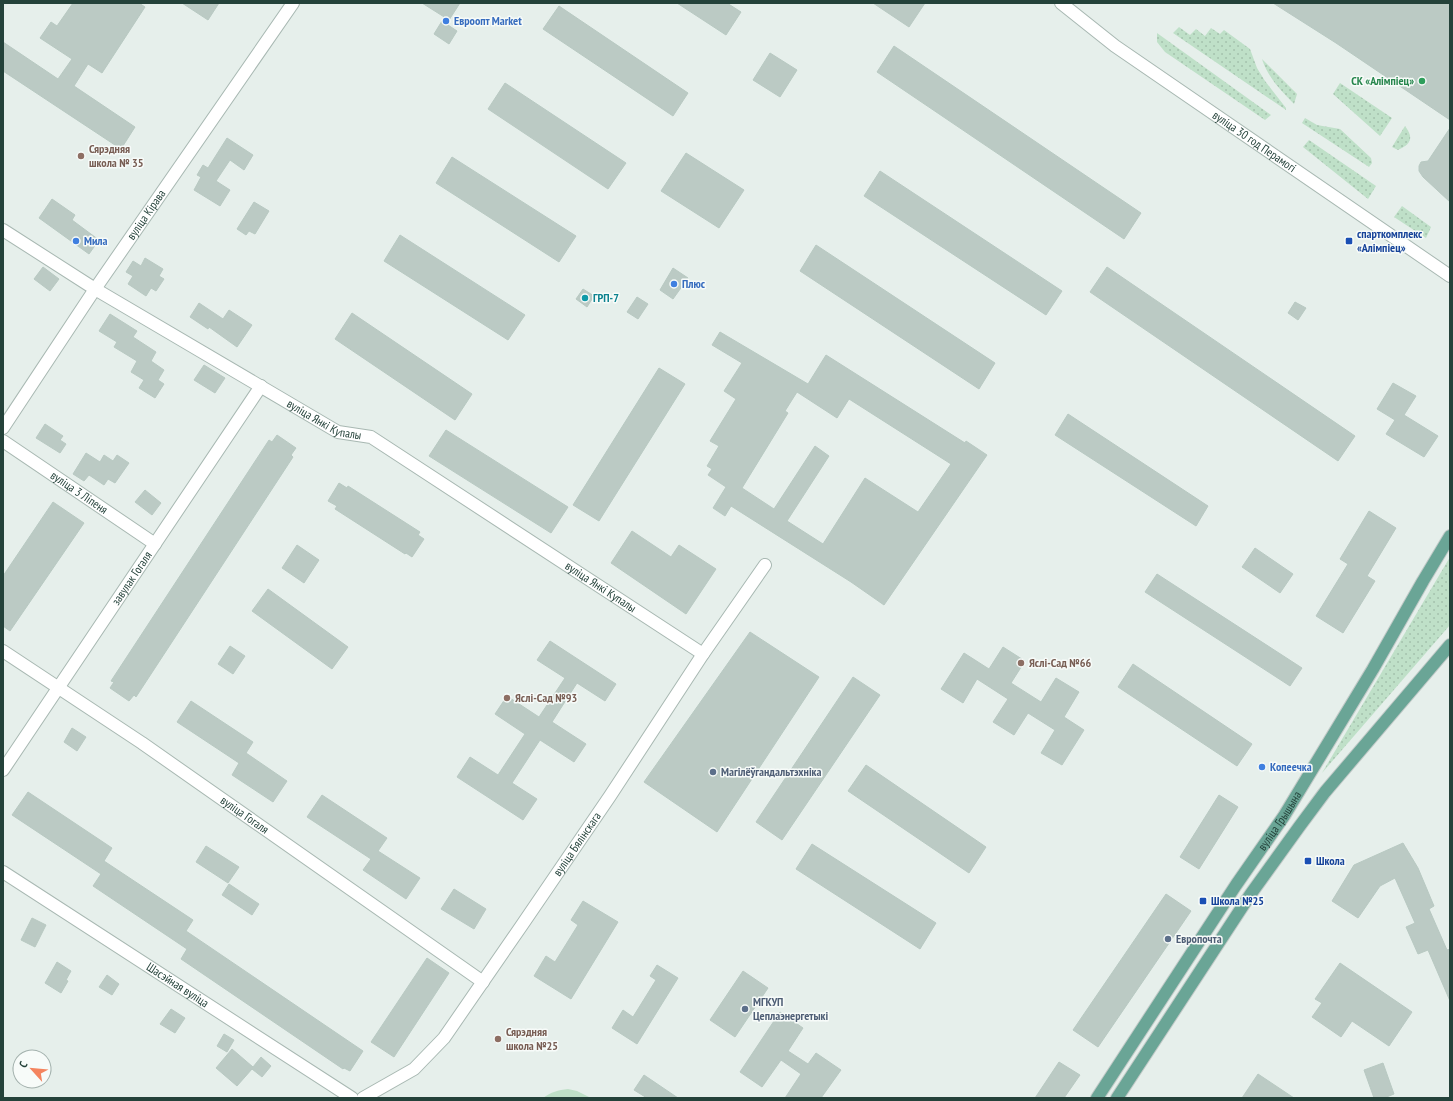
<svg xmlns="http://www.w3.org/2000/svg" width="1453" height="1101" font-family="'PT Sans Narrow',sans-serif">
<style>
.grass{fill:url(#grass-dots)}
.park{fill:#bfe0c8}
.building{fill:#bbcac4;stroke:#b8c9c2;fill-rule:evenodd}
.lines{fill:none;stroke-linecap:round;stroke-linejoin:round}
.minor-casing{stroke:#a8b8b2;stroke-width:14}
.tertiary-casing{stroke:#a8b8b2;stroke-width:14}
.primary-casing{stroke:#c2cac8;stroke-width:14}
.minor{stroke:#fff;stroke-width:12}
.tertiary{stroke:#fff;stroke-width:12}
.primary{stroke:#6aa596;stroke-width:12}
.shop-dot{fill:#3f7fe0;stroke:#f7fbf9;stroke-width:1.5}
.leisure-dot{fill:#2e9e5b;stroke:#f7fbf9;stroke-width:1.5}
.education-dot{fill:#8d6e63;stroke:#f7fbf9;stroke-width:1.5}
.transit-dot{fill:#1a4fb4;stroke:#f7fbf9;stroke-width:1.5}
.culture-dot{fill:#0f9aa8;stroke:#f7fbf9;stroke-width:1.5}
.service-dot{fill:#5c6f8a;stroke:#f7fbf9;stroke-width:1.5}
.labels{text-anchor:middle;stroke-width:3;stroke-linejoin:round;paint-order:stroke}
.shop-label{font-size:12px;font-weight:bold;fill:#366cbe;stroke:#f7fbf9;text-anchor:start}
.leisure-label{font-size:12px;font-weight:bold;fill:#27864d;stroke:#f7fbf9;text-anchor:end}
.street-label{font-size:12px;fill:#24423a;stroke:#f7fbf9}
.education-label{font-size:12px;font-weight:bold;fill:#785e54;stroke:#f7fbf9;text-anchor:start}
.transit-label{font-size:12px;font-weight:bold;fill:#164399;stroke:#f7fbf9;text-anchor:start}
.culture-label{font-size:12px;font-weight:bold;fill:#0d838f;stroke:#f7fbf9;text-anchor:start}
.service-label{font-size:12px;font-weight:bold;fill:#4e5e75;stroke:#f7fbf9;text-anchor:start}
</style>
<defs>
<pattern id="grass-dots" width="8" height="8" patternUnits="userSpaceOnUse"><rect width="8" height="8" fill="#bfe0c8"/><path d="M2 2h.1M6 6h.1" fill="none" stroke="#a4c1ad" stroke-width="1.8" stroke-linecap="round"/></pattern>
</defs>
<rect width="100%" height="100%" fill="#e6efeb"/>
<!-- grass -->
<g class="grass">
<path d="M1179 27 1190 35 1196 29 1205 36 1211 28 1220 34 1224 30 1250 49 1257 68 1265 81 1286 108V110L1173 33Z"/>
<path d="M1157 33 1271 115 1265 120 1165 52 1157 42Z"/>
<path d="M1262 59 1297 94 1294 104C1281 90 1268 78 1262 59Z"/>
<path d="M1340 83 1392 118 1380 136 1333 94Z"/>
<path d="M1305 118 1317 125 1340 129 1371 158 1372 163 1369 167 1302 123Z"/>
<path d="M1405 126C1414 138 1411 144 1398 150L1392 147Z"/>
<path d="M1309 140 1376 186 1368 199 1303 147Z"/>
<path d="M1402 206 1431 227 1426 238 1394 217Z"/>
<path d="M1450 557V625L1322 773Z"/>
</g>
<!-- park -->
<path class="park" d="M568 1089 577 1091 591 1098H543C551 1092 558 1090 568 1089Z"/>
<!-- building -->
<g class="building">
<path d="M73 3H139L145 7 102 73 88 64 74 86 135 127 121 149 3 71V42L58 79 72 59 40 38 51 22 57 26Z"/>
<path d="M182 3H219L208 20Z"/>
<path d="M422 3H460L449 20Z"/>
<path d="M677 3H727L741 12 726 35Z"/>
<path d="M873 3H925L909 27Z"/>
<path d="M1273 3H1450V120L1336 43Z"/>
<path d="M559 6 688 93 673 116 543 29Z"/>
<path d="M442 21 457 31 449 44 434 34Z"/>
<path d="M894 46 1141 213 1124 239 877 72Z"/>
<path d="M770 53 797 70 780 97 753 80Z"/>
<path d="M505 83 626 163 608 189 488 109Z"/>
<path d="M1450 128V202L1423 177 1419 171V166L1421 162 1428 161Z"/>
<path d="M227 138 253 155 244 170 230 160 216 181 230 190 220 206 194 190 201 177 197 175 203 165 208 168Z"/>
<path d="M686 153 744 190 719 228 661 191Z"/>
<path d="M452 157 576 236 559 262 436 183Z"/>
<path d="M880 171 1062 291 1046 315 864 196Z"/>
<path d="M52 199 75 215 72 220 99 240 89 254 39 218Z"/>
<path d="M254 202 269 211 255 234 249 231 246 235 237 229Z"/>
<path d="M400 235 525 315 508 340 384 261Z"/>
<path d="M816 245 995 363 979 389 800 271Z"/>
<path d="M145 258 163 269 159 276 164 279 156 291 151 288 146 296 128 284 133 276 126 272 133 261 141 266Z"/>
<path d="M43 267 59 279 50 291 34 279Z"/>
<path d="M1107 267 1355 436 1338 461 1090 292Z"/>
<path d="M673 268 688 278 673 299 660 290Z"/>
<path d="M583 289 594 296 587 307 576 299Z"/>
<path d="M637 297 648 304 638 319 627 312Z"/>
<path d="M1295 302 1306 308 1298 320 1288 313Z"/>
<path d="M199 303 223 319 229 310 252 325 237 347 209 327 208 329 190 317Z"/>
<path d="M352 313 472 394 455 420 335 339Z"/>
<path d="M110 314 137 331 133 337 156 352 151 361 164 370 158 380 164 384 155 398 139 388 144 380 131 372 137 361 114 347 117 342 99 331Z"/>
<path d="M720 332 808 384 826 355 965 443 966 441 987 455 884 605 851 582 731 506 725 516 713 508 726 487 708 475 712 469 707 466 719 446 710 441 736 399 724 391 742 363 712 345ZM797 392 837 418 849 399 951 464 918 512 865 478 823 544 787 521 829 456 815 446 774 509 742 488 788 413 785 411Z"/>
<path d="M204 365 225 378 215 393 194 380Z"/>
<path d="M659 368 685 384 599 521 573 505Z"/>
<path d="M1393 383 1416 396 1404 415 1438 436 1424 457 1386 434 1395 420 1377 409Z"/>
<path d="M1068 414 1208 506 1196 526 1055 435Z"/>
<path d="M45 424 63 436 60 440 66 444 60 453 36 438Z"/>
<path d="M446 430 568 507 551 533 429 456Z"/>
<path d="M277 435 296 448 291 455 293 457 136 697 134 695 129 701 110 688 114 682 111 681 269 440 272 442Z"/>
<path d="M86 453 100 462 104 455 113 461 117 455 129 463 115 483 108 479 104 485 89 475 84 481 73 474Z"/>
<path d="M339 483 347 488 348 486 420 532 418 535 424 539 412 557 406 553 405 554 335 509 337 506 328 501Z"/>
<path d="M145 490 161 503 152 515 135 502Z"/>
<path d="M53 502 84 523 10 631 3 626V576Z"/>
<path d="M1369 511 1396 528 1367 576 1375 581 1343 633 1316 616 1348 564 1340 559Z"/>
<path d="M632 531 671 557 679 545 716 569 686 614 611 563Z"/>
<path d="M297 545 319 560 304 583 282 568Z"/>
<path d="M1255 548 1293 574 1280 593 1242 567Z"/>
<path d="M1157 574 1302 668 1290 686 1145 592Z"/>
<path d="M268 589 348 647 332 669 252 611Z"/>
<path d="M750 632 819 677 717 832 644 782Z"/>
<path d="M550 641 616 684 605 701 577 683 552 722 586 744 574 762 540 740 512 783 537 799 523 820 457 777 470 757 498 775 525 734 495 714 507 696 539 717 565 678 537 660Z"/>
<path d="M230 646 245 656 233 674 218 664Z"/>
<path d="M1003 647 1025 661 1011 683 1041 702 1056 678 1079 692 1064 717 1084 730 1062 765 1041 753 1055 730 1028 713 1014 735 993 722 1008 699 977 679 963 703 941 689 964 653 989 669Z"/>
<path d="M1133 664 1252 744 1237 766 1118 687Z"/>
<path d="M853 677 880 695 782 840 756 822Z"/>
<path d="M191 701 253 742 246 753 287 781 273 802 232 775 239 763 177 722Z"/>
<path d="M72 728 86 737 77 751 64 742Z"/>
<path d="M866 765 986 847 969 873 848 791Z"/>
<path d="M28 792 112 848 104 861 193 920 186 931 363 1051 350 1071 344 1068 343 1069 181 959 187 949 93 886 101 874 12 815Z"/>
<path d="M322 795 387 838 378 851 420 878 406 899 363 870 371 859 307 817Z"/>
<path d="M1219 795 1238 807 1199 869 1180 857Z"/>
<path d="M1403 843 1418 868 1434 906 1429 909 1447 950 1450 949V1001L1428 950 1418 954 1406 927 1415 923 1395 878 1380 886 1358 918 1332 901 1354 865Z"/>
<path d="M812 844 936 923 920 949 796 869Z"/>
<path d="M206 846 239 867 228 883 196 862Z"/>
<path d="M229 884 259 904 252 915 222 895Z"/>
<path d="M454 889 486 909 474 929 441 909Z"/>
<path d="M1166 894 1191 911 1098 1047 1073 1030Z"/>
<path d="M583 901 618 922 571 999 534 976 546 956 555 962 578 925 571 920Z"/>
<path d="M32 918 46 925 35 947 21 940Z"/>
<path d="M427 958 449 973 394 1057 371 1042Z"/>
<path d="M57 962 71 971 66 980 68 981 61 993 45 983Z"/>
<path d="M1340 963 1412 1012 1389 1046 1352 1021 1341 1037 1312 1017 1322 1003 1315 999Z"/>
<path d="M657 965 678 978 637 1044 612 1028 623 1010 633 1017 656 980 650 976Z"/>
<path d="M743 971 768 988 735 1037 710 1020Z"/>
<path d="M107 975 119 984 112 995 99 987Z"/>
<path d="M171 1009 185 1018 175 1033 160 1024Z"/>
<path d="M780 1012 803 1028 788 1051 808 1064 816 1053 841 1070 821 1098H785L801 1074 781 1060 762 1087 740 1072Z"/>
<path d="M224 1034 234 1040 227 1052 217 1046Z"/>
<path d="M232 1049 253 1067 261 1057 271 1066 262 1077 252 1069 237 1086 216 1068Z"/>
<path d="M1059 1062 1080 1075 1064 1098H1035Z"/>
<path d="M1383 1063 1394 1094 1384 1098H1374L1364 1070Z"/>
<path d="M1258 1074 1294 1098H1242Z"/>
<path d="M644 1075 678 1098H647L634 1090Z"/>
</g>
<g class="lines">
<!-- minor casing -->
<g class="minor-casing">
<g id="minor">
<path id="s1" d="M3 230 95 289 338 432 371 437 703 654"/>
<path id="s2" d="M3 441 155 544"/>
<path id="s3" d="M3 651 142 743 483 982"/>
<path id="s4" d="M3 770 261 386"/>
<path id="s5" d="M3 872 352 1098"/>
<path id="s6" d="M363 1098 414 1069 444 1038 522 925 610 796 703 654 765 565"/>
</g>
</g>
<!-- tertiary casing -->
<g class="tertiary-casing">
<g id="tertiary">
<path id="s7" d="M1061 3 1115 46 1450 276"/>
<path id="s8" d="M3 428 95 289 293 3"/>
</g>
</g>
<!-- primary casing -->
<g class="primary-casing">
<g id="primary">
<path id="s9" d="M1097 1098 1236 885 1284 816 1373 669 1423 581 1450 536"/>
<path d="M1117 1098 1250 895 1299 827 1325 792 1450 645"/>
</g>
</g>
<!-- minor -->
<use href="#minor" class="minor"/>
<!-- tertiary -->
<use href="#tertiary" class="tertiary"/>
<!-- primary -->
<use href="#primary" class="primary"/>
</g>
<!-- markers -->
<g class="shop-dot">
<circle cx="446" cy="21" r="4"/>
<circle cx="76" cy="241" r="4"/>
<circle cx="674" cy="284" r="4"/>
<circle cx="1262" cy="767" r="4"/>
</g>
<circle class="leisure-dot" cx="1422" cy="81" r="4"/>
<g class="education-dot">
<circle cx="81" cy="156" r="4"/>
<circle cx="1021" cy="663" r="4"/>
<circle cx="507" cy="698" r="4"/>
<circle cx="498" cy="1039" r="4"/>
</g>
<g class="transit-dot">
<rect x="1345" y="237" width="8" height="8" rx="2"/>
<rect x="1304" y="857" width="8" height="8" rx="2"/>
<rect x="1199" y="897" width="8" height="8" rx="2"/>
</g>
<circle class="culture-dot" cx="585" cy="298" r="4"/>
<g class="service-dot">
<circle cx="713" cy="772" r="4"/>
<circle cx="1168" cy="939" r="4"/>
<circle cx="745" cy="1009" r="4"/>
</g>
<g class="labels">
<!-- shop labels -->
<g class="shop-label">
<text x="454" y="25">Евроопт Market</text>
<text x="84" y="245">Мила</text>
<text x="682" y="288">Плюс</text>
<text x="1270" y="771">Копеечка</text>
</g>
<!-- leisure labels -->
<g class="leisure-label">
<text x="1414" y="85">СК «Алімпіец»</text>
</g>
<!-- street labels -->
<g class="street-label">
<text dy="4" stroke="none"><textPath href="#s7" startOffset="238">вуліца 30 год Перамогі</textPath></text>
<text dy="4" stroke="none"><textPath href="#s8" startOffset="257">вуліца Кірава</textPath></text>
<text dy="4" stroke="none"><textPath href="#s1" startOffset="374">вуліца Янкі Купалы</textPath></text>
<text dy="4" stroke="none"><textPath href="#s2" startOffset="92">вуліца 3 Ліпеня</textPath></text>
<text dy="4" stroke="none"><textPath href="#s4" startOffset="231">завулак Гогаля</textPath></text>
<text dy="4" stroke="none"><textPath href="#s1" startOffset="699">вуліца Янкі Купалы</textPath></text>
<text dy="4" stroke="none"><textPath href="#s3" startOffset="292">вуліца Гогаля</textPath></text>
<text dy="4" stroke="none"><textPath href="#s9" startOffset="332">вуліца Грышына</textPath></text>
<text dy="4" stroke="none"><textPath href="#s6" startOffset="337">вуліца Бялінскага</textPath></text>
<text dy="4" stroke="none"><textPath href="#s5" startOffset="208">Шасэйная вуліца</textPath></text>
</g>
<!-- education labels -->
<g class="education-label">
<text x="89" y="153">Сярэдняя<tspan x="89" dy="14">школа № 35</tspan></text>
<text x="1029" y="667">Яслі-Сад №66</text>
<text x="515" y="702">Яслі-Сад №93</text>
<text x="506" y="1036">Сярэдняя<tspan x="506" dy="14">школа №25</tspan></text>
</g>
<!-- transit labels -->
<g class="transit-label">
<text x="1357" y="238">спарткомплекс<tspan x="1357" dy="14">«Алімпіец»</tspan></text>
<text x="1316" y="865">Школа</text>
<text x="1211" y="905">Школа №25</text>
</g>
<!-- culture labels -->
<g class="culture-label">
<text x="593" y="302">ГРП-7</text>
</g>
<!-- service labels -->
<g class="service-label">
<text x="721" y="776">Магілёўгандальтэхніка</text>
<text x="1176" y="943">Европочта</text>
<text x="753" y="1006">МГКУП<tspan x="753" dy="14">Цеплаэнергетыкі</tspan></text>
</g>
</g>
<!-- border -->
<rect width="1453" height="1101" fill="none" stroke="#24423a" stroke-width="8"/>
<!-- north arrow -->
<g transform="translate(32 1069) rotate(297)"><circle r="19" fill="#f7fbf9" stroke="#a3b1ad"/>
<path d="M0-3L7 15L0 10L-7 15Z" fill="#f4845f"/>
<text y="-6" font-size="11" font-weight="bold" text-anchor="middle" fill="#24423a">С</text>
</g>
</svg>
